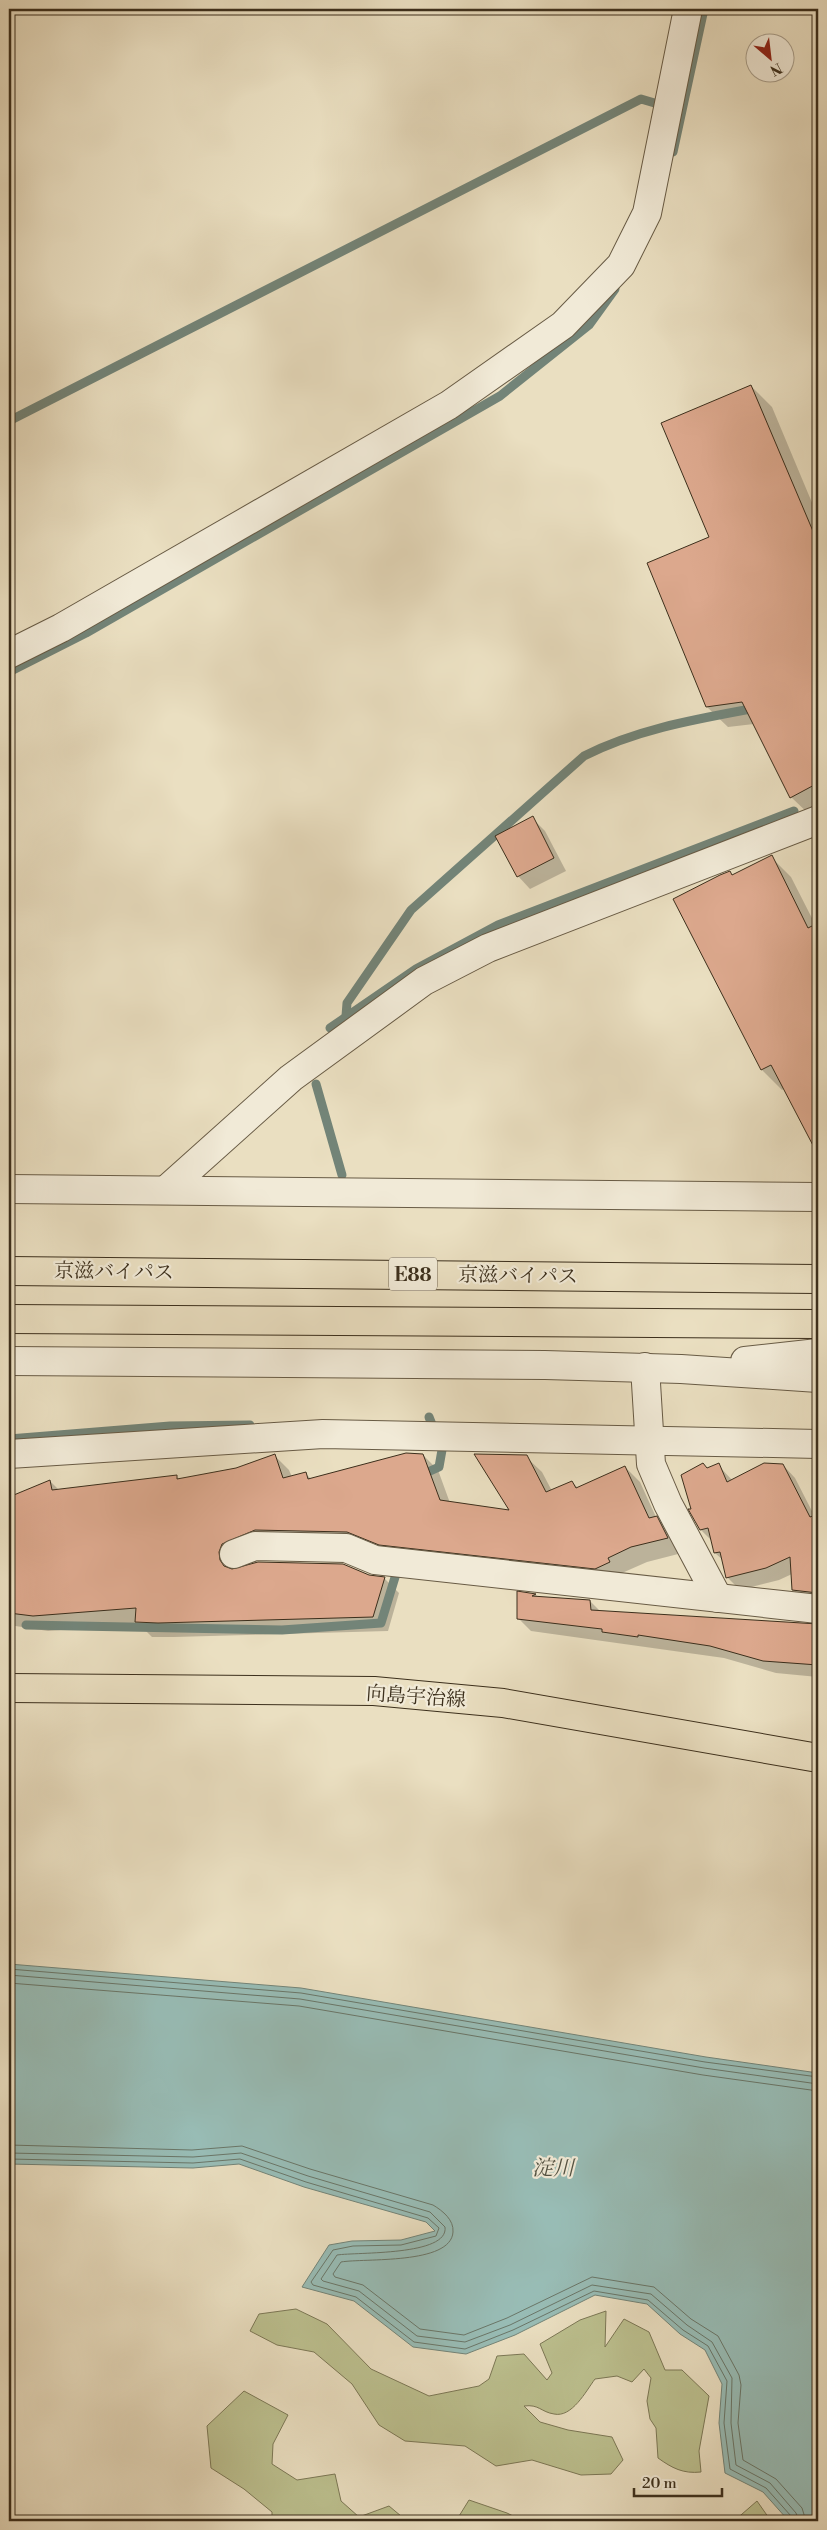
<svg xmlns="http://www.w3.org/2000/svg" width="827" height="2530" font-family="'Libre Bodoni','Noto Serif JP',serif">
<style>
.green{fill:#bcc08f;stroke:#7c7856}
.water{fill:#98bcb5;stroke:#738478}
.shadow{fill:#0003}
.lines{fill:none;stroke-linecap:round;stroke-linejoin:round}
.shore{stroke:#6a7668;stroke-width:1}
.stream{stroke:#738478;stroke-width:9}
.building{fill:#dca88d;stroke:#3c2f1c}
.minor-casing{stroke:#685b45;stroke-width:30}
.major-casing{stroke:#3c2f1c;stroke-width:30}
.highway-casing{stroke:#3c2f1c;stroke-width:30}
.minor{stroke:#f1ead7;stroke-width:28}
.major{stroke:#eadfc1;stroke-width:28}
.highway{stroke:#eadfc1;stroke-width:28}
.labels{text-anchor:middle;stroke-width:4.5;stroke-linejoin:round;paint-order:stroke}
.shield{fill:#f1ead7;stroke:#726754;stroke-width:1}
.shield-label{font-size:19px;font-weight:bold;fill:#3c2f1c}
.street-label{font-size:20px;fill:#3c2f1c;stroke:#f1ead7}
.water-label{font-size:21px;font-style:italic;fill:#535242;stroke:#f1ead7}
</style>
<rect width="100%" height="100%" fill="#eadfc1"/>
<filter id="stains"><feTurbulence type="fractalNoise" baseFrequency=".004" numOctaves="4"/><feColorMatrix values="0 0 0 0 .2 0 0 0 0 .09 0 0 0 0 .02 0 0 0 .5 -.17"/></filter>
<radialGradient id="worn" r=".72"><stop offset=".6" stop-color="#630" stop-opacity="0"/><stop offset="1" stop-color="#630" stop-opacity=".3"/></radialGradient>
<!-- green -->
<g class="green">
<path d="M296 2309 327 2324 371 2369 429 2396 479 2386 489 2379 497 2356 524 2354 547 2380 552 2373 540 2344 580 2320 606 2311 605 2347 624 2319 649 2332 665 2370H682L709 2396 699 2451 701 2472C683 2474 672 2468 658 2458L656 2428 650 2419 647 2401 651 2378 644 2369 632 2382 617 2376 595 2379C586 2391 572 2418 554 2414 541 2412 539 2404 524 2406L540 2422 568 2430 612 2437 623 2460 611 2474 581 2475 532 2460 496 2466 465 2446 405 2441 379 2425 352 2384 314 2352 277 2345 250 2331 259 2314Z"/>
<path d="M244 2391 288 2415 273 2444 272 2464 297 2480 335 2474 341 2501 359 2517 389 2506 407 2521H272V2512L244 2489 211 2468 207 2426Z"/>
<path d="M469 2500 507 2513 523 2521H456Z"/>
<path d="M757 2501 771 2521H734Z"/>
<path d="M579 2516 605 2517 618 2521H578Z"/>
</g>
<!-- water -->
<path class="water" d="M9 1964 301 1988 706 2057 818 2073V2521L787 2519 763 2492 725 2473 719 2423 722 2384 705 2350 680 2334 647 2304 595 2295 515 2335 466 2354 413 2347 354 2301 302 2287 329 2245 352 2241 401 2240 435 2231 426 2222 304 2187 239 2164 193 2168 9 2164Z"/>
<!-- shadow -->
<g class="shadow">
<path d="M751 386 772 407 818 517V814L812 817 791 797 754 724 728 727 707 707 711 538Z"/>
<path d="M532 818 545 831 566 871 530 889 518 876Z"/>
<path d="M771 857 791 877 816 926 818 925V1152L785 1088 782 1090 762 1070 675 900 730 872 733 876Z"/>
<path d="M274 1455 289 1470 292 1477 305 1473 311 1479 423 1455 438 1470 450 1503 511 1511 526 1457 542 1472 552 1491 572 1482 579 1489 625 1467 640 1482 656 1517 672 1533 682 1553 647 1562 622 1573 624 1577 395 1559 237 1560 234 1570 384 1578 399 1593 388 1631 174 1637H152L139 1624 48 1631 9 1625V1499L50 1481 59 1490 176 1476 180 1480 236 1469Z"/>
<path d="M703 1464 708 1469 718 1465 732 1480 783 1465 795 1478 815 1517 818 1515V1604L805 1602 793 1590 792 1574 779 1580 740 1590 728 1578 724 1561 715 1553 713 1542 701 1530 692 1509Z"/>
<path d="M519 1593 536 1595 538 1597 590 1601 600 1611 818 1625V1677L776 1673 724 1658 531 1631 518 1618Z"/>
</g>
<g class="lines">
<!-- shore -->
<g class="shore">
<path d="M9 1969 301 1993 705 2062 818 2077"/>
<path d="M9 1975 300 1999 704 2068 818 2084"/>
<path d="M9 1983 299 2006 703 2075 818 2091"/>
<path d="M9 2145 192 2150 242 2146 310 2169 433 2205C443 2211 454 2220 453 2232 451 2265 364 2258 341 2262L333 2274 335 2277 363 2285 420 2329 464 2335 507 2318 592 2277 654 2287 691 2319 718 2336 739 2375 741 2385 738 2423 743 2460 776 2479 802 2508 806 2521"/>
<path d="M9 2153 193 2157 241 2153 308 2176 430 2212 445 2227C449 2256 357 2252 337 2255L321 2279 323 2281 359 2291 417 2336 465 2342 510 2325 592 2285 651 2294 687 2325 712 2342 732 2378 731 2423 736 2465 770 2483 796 2513 799 2521"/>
<path d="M9 2159 193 2163 240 2159 306 2182 428 2218 439 2228 436 2236 401 2245 353 2246 333 2250 311 2282 313 2285 356 2297 414 2342 465 2349 513 2330 594 2291 648 2300 683 2330 708 2346 727 2381 724 2423 730 2469 766 2488 791 2516 792 2521"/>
</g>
<!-- stream -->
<g class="stream">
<path d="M673 152 704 9"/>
<path d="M9 421 641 99 658 104"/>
<path d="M9 672 86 633 500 396 589 325 615 289"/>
<path d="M346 1016 347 1003 411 910 584 756C637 729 697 719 756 708"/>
<path d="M330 1028 416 969 498 925 794 811"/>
<path d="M316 1084 342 1175"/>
<path d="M9 1439 170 1426 250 1425"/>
<path d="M419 1476 439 1467 442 1450 429 1417"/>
<path d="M26 1625 282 1630 381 1623 396 1574"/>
</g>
</g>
<!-- building -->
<g class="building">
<path d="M751 385 818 543V783L790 798 742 702 706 707 647 563 709 537 661 423Z"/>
<path d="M533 816 554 858 517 877 495 836Z"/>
<path d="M772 855 808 928 818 923V1155L771 1065 761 1070 673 899 720 875 730 871 732 875Z"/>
<path d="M406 1453 423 1454 440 1500 509 1510 474 1454 527 1455 546 1492 572 1481 576 1488 625 1466 649 1518 657 1516 668 1538 631 1547 608 1558 610 1562 595 1569 379 1545 347 1532 255 1530 222 1544 219 1552 220 1560 224 1566 232 1569 258 1562 343 1564 369 1575 385 1577 373 1617 158 1623 135 1622 136 1608 33 1616 9 1613V1497L50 1480 52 1490 177 1475V1479L236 1468 275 1454 283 1478 306 1472 308 1479Z"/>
<path d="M703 1463 707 1468 719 1463 727 1482 764 1463 783 1464 810 1517 818 1514V1593L792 1590 790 1557 766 1568 726 1578 720 1552 714 1553 708 1528 700 1530 688 1509H691L681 1475Z"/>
<path d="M517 1591 536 1594 532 1596 590 1600 591 1610 818 1624V1665L763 1661 710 1646 638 1635V1637L602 1632V1629L593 1628 517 1619Z"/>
</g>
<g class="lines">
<!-- minor casing -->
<g class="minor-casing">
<g id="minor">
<path d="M9 654 61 628 449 405 563 325 621 265 647 213 688 9"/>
<path d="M9 1189 818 1197"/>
<path d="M166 1190 291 1078 424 981 488 948 818 820"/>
<path d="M9 1361 545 1365 681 1369 818 1378"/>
<path d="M745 1361 818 1353"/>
<path d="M645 1367 651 1464 668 1504 718 1598"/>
<path d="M9 1454 323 1434 818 1444"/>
<path d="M234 1554 255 1546 346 1548 375 1560 818 1609"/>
</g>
</g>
<!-- major casing -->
<g class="major-casing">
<path id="major" d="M9 1688 374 1691 503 1703 818 1758"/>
</g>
<!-- highway casing -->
<g class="highway-casing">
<g id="highway">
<path d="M9 1271 818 1279"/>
<path d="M9 1319 818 1324"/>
</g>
</g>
<!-- minor -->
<use href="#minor" class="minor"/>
<!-- major -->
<use href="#major" class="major"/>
<!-- highway -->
<use href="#highway" class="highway"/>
</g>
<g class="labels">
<!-- shield labels -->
<rect class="shield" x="389" y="1257.5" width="48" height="33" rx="4"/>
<g class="shield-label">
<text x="413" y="1281">E88</text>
</g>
<!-- street labels -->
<g class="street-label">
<text transform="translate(114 1271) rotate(1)" y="7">京滋バイパス</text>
<text transform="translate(518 1275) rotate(1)" y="7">京滋バイパス</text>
<text transform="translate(416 1696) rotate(4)" y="7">向島宇治線</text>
</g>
<!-- water labels -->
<g class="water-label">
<text x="553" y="2175">淀川</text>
</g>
</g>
<!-- margin -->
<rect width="827" height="2530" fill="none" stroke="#eadfc1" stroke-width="30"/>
<rect x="10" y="10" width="807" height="2510" fill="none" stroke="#3c2f1c" stroke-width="2.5"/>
<rect x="15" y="15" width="797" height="2500" fill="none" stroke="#3c2f1c"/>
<!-- north arrow -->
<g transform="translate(770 58) rotate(152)"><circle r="24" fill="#f1ead7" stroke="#a99f8c"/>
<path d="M0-4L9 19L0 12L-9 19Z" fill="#8f2418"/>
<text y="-8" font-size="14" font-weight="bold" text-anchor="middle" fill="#3c2f1c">N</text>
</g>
<!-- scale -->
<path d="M634 2488v8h88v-8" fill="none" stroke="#3c2f1c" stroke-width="2.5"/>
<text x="642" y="2488" font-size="15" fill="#3c2f1c" stroke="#f1ead7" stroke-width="4" paint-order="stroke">20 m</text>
<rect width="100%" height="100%" filter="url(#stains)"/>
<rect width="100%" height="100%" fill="url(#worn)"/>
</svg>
